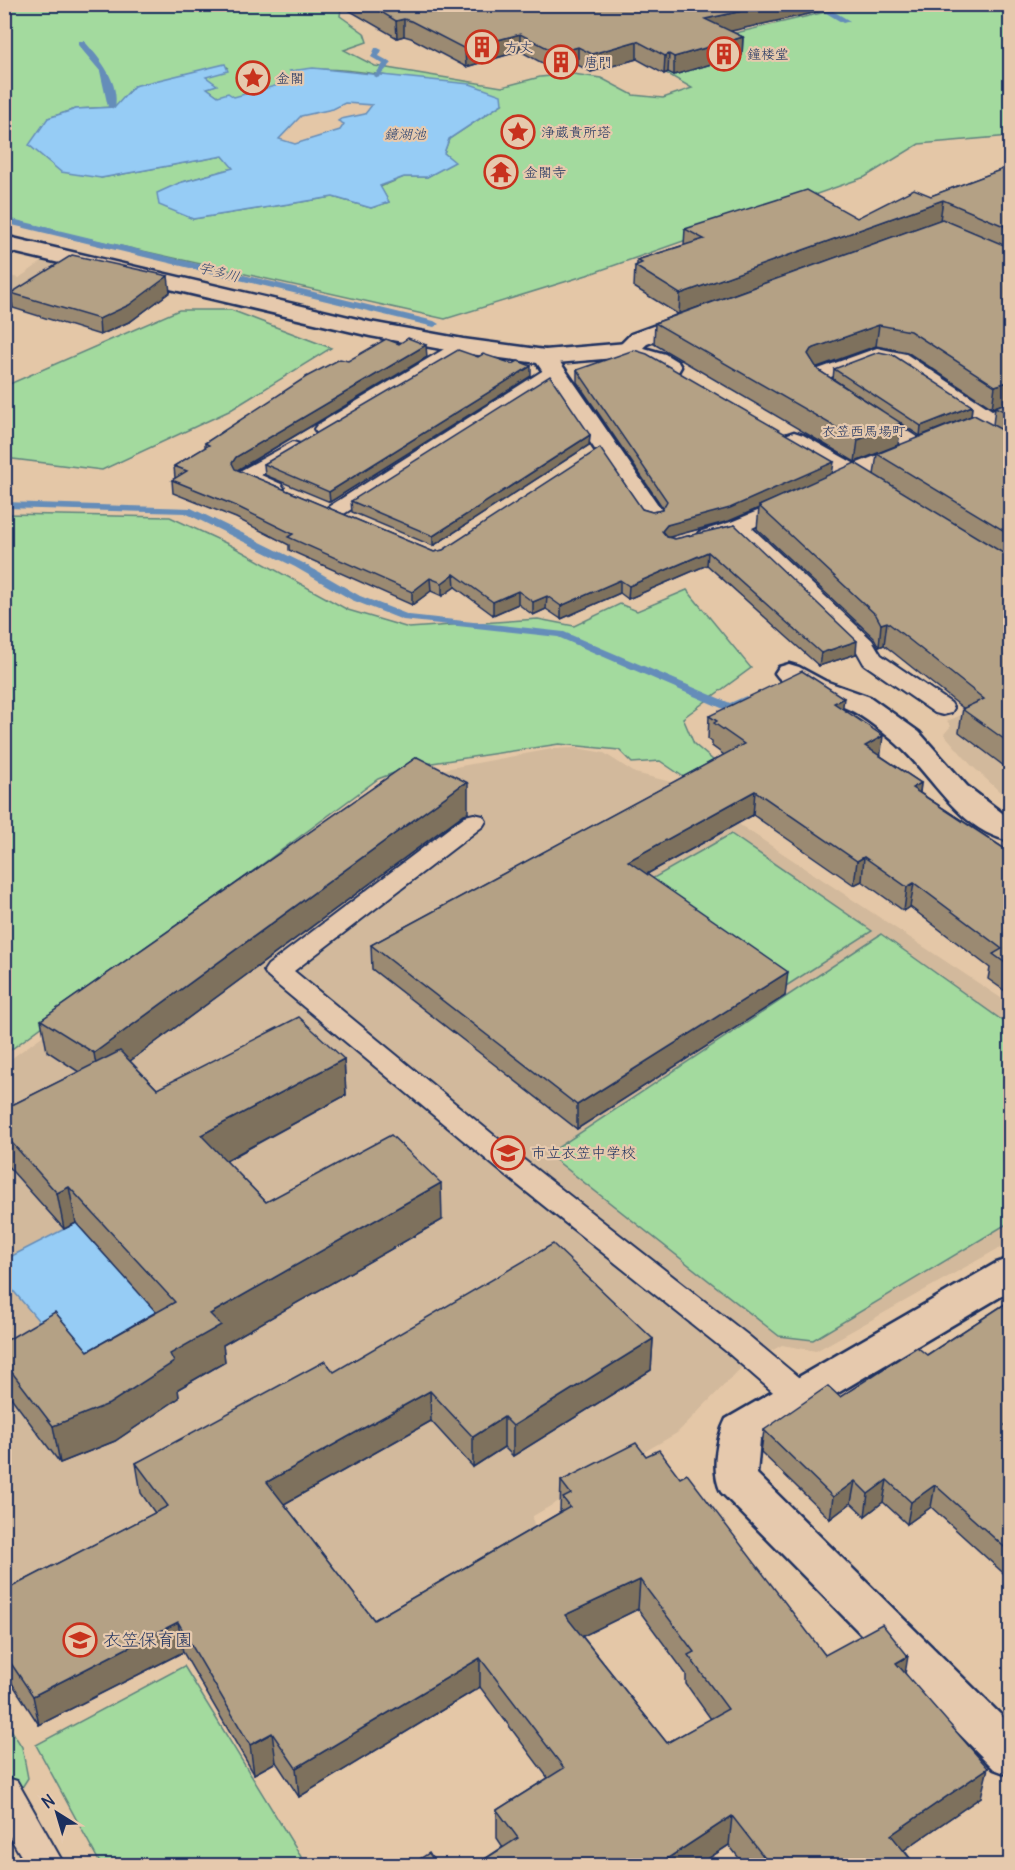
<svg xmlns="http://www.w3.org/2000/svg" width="1015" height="1870" font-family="Delius,'Klee One',sans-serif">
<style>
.built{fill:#d2b99c}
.green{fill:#a3da9e;stroke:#5f847e;stroke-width:1.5;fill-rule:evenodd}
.water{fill:#96ccf5;stroke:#658db9;stroke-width:1.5;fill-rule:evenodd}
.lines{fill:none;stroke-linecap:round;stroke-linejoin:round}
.stream{fill:#658db9;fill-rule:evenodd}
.service-casing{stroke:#1b2f5e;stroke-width:4}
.minor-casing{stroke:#1b2f5e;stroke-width:5}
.tertiary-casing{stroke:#1b2f5e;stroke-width:5}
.service{fill:#e6c9ad;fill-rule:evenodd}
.minor{fill:#e6c9ad;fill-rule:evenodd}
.tertiary{fill:#e6c9ad;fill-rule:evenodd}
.wall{fill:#9b8a72;stroke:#1b2f5e;stroke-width:1.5;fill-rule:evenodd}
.shaded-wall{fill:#7e715d;stroke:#1b2f5e;stroke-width:1.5}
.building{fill:#b4a185;stroke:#1b2f5e;stroke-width:1.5;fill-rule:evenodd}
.labels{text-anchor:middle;stroke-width:4.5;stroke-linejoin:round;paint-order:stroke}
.far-poi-label{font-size:14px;fill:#1b2f5e;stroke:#e6c9ad;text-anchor:start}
.far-water-label{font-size:14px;font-style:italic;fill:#273f6d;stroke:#e6c9ad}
.far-neighbourhood-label{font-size:14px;fill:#1b2f5e;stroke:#e6c9ad}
.poi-label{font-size:15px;fill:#1b2f5e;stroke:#e6c9ad;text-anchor:start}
.near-poi-label{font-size:18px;fill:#1b2f5e;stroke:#e6c9ad;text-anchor:start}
</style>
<rect width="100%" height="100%" fill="#e4c7a7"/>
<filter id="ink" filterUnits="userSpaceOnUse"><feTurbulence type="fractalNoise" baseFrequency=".0167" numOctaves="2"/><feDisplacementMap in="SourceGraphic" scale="12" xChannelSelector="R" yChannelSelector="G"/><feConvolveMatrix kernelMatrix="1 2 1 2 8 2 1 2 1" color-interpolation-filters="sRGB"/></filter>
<g filter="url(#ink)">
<!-- built -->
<g class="built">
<path d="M43 261 68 267 5 299V275L19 278Z"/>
<path d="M1010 695V797L999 791 971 765 944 734 951 726 947 721Z"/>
<path d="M577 748 604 753 635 773 695 788 731 819 1010 1004V1242L816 1351 782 1345 741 1368 677 1433 533 1516 535 1543 247 1719 205 1638 5 1609 4 1064 392 779 552 749Z"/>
</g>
<!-- green -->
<g class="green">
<path d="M5 5H312L341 9 340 16 364 33 367 42 344 50 375 66 502 87 540 77 573 74 601 78 633 95 663 98 692 88 637 56 856 5H1010V136L919 144 865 177 587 275 445 319 5 220ZM228 67 205 77 216 85 207 88C210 90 214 94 218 96 236 102 283 86 301 79L291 71C361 62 434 87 502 104L449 139 444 153 454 162 427 177H404L380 187 389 202 371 208 333 197 193 219 179 183 234 168 223 156 101 178 48 118 76 109 115 107Z"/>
<path d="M179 310H231L331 348 229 411 102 470 5 458V386Z"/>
<path d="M5 514 170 517 230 545 348 610 409 628 538 619 574 626 620 604 637 611 687 590 751 668 683 718 694 744 726 771 694 784 660 761 632 763 619 750 559 744 412 766 378 779 5 1054Z"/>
<path d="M731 834 872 931 786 986 641 885Z"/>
<path d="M881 934 1010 1026V1222L813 1340 779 1336 548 1154Z"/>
<path d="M184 1666 306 1865H101L36 1745Z"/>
<path d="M5 1720 22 1747 28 1778 5 1814Z"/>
</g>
<!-- water -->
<g class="water">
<path d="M225 64 228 71 206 77 217 85 207 88 218 96 228 93 234 97 301 79 290 71 313 68 470 84 501 95 502 104 449 139 444 153 455 162 427 177H404L380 186 389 202 371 208 333 197 193 219 159 205 157 193 179 183 233 168 223 156 101 178 61 172 29 145 48 118 76 109 115 107 134 86ZM345 103 372 105 365 114 341 119 338 121 344 124 340 130 295 144 279 139 301 116 333 109Z"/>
<path d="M76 1223 180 1338 80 1370 5 1281 4 1260Z"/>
</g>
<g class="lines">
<!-- stream -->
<g class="stream">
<path d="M811 4H821L850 21 843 23Z"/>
<path d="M78 41H84C101 60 120 82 115 109L108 107 100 71 78 45Z"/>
<path d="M378 48 382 50 379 56 392 63 378 78 374 76 383 64 371 57 375 48Z"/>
<path d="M4 217 434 321 439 324 434 327 4 223Z"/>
<path d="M4 502 191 508 303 563 360 596 409 615 564 632 730 703 746 696 752 700 734 710H726L558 637 403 620 352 600 295 567 185 513 4 508Z"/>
</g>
<!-- service casing -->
<g class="service-casing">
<g id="service">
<path d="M463 340 470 342 472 346 470 350 331 433H317L314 429 317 425 456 342Z"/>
<path d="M877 348 906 354 998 414 1001 418 998 422H984L893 363 878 360 828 378 846 394 843 398 836 400 817 390 808 376 810 372Z"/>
<path d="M554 366 561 368 563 372 561 376 339 517H325L322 513 325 509 547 368Z"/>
<path d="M869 409 876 411 926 443 929 447 926 451H912L862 419 859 415 862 411Z"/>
<path d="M293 442 300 444 303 448 300 452 261 475 281 484 284 488 281 492H267L238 480 235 476 238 472Z"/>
<path d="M789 498 796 500 799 504 796 508 752 528 872 640 881 655 951 703 954 708 951 713 943 715 935 713 864 664 855 648 734 534 706 542 699 540 696 536 699 532 731 522Z"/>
<path d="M474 814 483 816 486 821 483 826 294 971 519 1156 749 1336 810 1387 815 1396 810 1405 799 1408 788 1405 727 1352 499 1170 268 977 264 971 268 965 465 816Z"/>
<path d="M4 1777 17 1781 65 1866H27L4 1827Z"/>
</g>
</g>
<!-- minor casing -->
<g class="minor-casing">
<g id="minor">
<path d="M697 310 705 312 709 317 705 322 647 344 635 355 627 357 619 355 615 350 631 334Z"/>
<path d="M545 350 553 352 665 515 661 521 652 523 643 521 639 515 533 357 537 352Z"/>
<path d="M789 664 799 667 825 681 870 697 919 732 967 786 1010 819V841C958 830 933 776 897 744 883 732 864 716 848 709 825 698 790 695 775 673L779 667Z"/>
<path d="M1010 1258V1291L760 1439 757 1474 1010 1724V1775L994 1769 721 1492C711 1472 716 1439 726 1419L996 1263Z"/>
</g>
</g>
<!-- tertiary casing -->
<g class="tertiary-casing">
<g id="tertiary">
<path d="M4 236 370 322 463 339 545 350 627 343 665 354 678 362 681 367 678 372 669 374 660 372 647 364 626 357 545 364 463 353 370 336 4 250Z"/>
<path d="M1010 403V419L853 482 844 479 785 445 781 440 785 435 794 432 803 435 855 464Z"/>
</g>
</g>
<!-- service -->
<use href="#service" class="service"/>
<!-- minor -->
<use href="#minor" class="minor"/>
<!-- tertiary -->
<use href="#tertiary" class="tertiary"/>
</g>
<!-- wall -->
<g class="wall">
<path d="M338 4H854L730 31 743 37 742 55 674 75 668 72 664 74 637 59 591 72 578 65 557 71 520 51 466 67 411 38 404 36 397 38Z"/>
<path d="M1011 166V557H1009L1011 763 1004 766 959 732 963 708 884 645 879 647 874 638 757 529 759 508 729 521 668 537 675 539 735 525 856 654 819 666 707 565 628 599 620 593 561 619 546 609 533 615 518 604 493 615 455 587 442 596 431 591 412 605 289 550V545L236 518 173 493 172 480 175 478 174 466 205 448V443L348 361 427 357 238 470 434 552 642 509 652 512 662 510 663 508 577 382V370L832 474 874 475 877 454 993 425 995 407 1000 405 992 408 907 352 876 346 816 367 818 370 882 411 833 379 834 369 972 406 971 416 920 436 900 423 898 445 855 462 654 344 655 323 678 314 634 287 635 266 637 265V260L684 245 685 229 857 218 931 196Z"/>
<path d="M170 292 131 321 100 335 13 308 11 293Z"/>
<path d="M531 376 330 502 265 475 264 464Z"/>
<path d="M590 435 589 445 433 546 352 512 351 501Z"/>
<path d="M843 709 881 756 921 783 920 793 1011 853V995L988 979 990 968 910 907 904 911 862 881 854 885 753 815 647 874 785 996 577 1129 372 969 371 945 724 755 712 746V742L708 739 709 716Z"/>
<path d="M417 757 468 813 464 814 130 1061 157 1089 344 1059 346 1095 226 1161 266 1202 442 1220 223 1345 225 1362 178 1389 179 1398 115 1441 60 1463 4 1388V1342L88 1351 156 1312 76 1223 64 1229 4 1162V1109L79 1072 47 1051 41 1020Z"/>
<path d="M1011 1300V1580L931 1507 907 1524 883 1502 865 1516 851 1503 830 1519 761 1452 764 1430 840 1397 927 1355Z"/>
<path d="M653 1339 651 1370 513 1456 504 1447 473 1467 431 1421 284 1504 374 1620 561 1512 560 1511 561 1481 646 1456 680 1478 825 1655 905 1673 981 1797 904 1850 916 1866H745L729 1845 697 1866H474L503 1847 497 1838V1810L548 1778 480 1687 299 1797 276 1762 254 1774 183 1652 39 1725 4 1671V1591L155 1513 141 1493 136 1463 334 1372ZM638 1609 686 1674V1684L711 1719 667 1743 582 1636Z"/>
</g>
<!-- shaded-wall -->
<g class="shaded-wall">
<path d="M774 4H854L704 37 705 19Z"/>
<path d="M404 19V36L397 38 396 21Z"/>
<path d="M520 34V51L466 67 465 49Z"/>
<path d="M743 37 742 55 674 75V57Z"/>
<path d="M637 41V59L591 72 592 54Z"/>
<path d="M578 47V65L557 71V53Z"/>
<path d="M669 54 668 72 664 74 665 56Z"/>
<path d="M943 200 940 220 679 314 680 294Z"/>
<path d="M168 276 170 292 131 321 100 335 99 319Z"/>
<path d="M879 325 876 346 809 370 808 354 811 349Z"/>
<path d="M426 345 427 357 237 470 233 476 232 463 236 457Z"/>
<path d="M531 366V376L330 502 329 492Z"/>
<path d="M1011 381V401L992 408 995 386Z"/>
<path d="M972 406 971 416 920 436 921 426Z"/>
<path d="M901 423 898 445 855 462 858 440Z"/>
<path d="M590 435 589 445 433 546V536Z"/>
<path d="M834 462 832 475 759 506V508L729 521 666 538 662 531 667 525Z"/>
<path d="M1011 540V557L1008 558Z"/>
<path d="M708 552 707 565 628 599 629 586Z"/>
<path d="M454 574 455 587 442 596V583Z"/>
<path d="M430 578 431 591 412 605V592Z"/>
<path d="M620 580V593L561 619V606Z"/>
<path d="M518 591V604L493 615V602Z"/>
<path d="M547 596 546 609 533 615V602Z"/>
<path d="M887 622 884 645 879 647 881 624Z"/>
<path d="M857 641 856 654 819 666 821 653Z"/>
<path d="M844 698 841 721 834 703Z"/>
<path d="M883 736 880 760 865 746Z"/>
<path d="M1011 741V763L1004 766 1008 742Z"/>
<path d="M468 783V813L464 814 99 1084 94 1053 463 784Z"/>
<path d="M921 783 918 807 912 788Z"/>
<path d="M755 791 753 815 627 885 628 861Z"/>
<path d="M864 857 862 881 854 885 857 861Z"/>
<path d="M914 883 910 907 904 911 907 887Z"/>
<path d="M788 972 785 996 577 1129V1105Z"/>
<path d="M344 1059 346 1095 206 1171 201 1135Z"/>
<path d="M441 1183 442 1220 223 1345 225 1362 178 1389 179 1398 115 1441 60 1463 53 1426 210 1314Z"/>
<path d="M69 1187 76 1223 64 1229 57 1193Z"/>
<path d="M653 1339 651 1370 513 1456V1426Z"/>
<path d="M430 1391 431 1421 270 1512 267 1482Z"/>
<path d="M504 1417V1447L473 1467V1437Z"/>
<path d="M1011 1421V1440L1005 1425Z"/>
<path d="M887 1480 883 1502 865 1516 868 1494Z"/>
<path d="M855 1481 851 1503 830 1519 833 1497Z"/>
<path d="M935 1485 931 1507 907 1524 911 1502Z"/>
<path d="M640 1580 638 1609 565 1645V1615Z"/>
<path d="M178 1622 183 1652 39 1725 33 1696Z"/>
<path d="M908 1656 903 1686 896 1663Z"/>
<path d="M480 1658V1687L299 1797 296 1768Z"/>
<path d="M272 1733 276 1762 254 1774 250 1745Z"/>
<path d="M988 1768 981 1797 885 1863 891 1835Z"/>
<path d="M732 1816 729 1845 697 1866H656Z"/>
</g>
<!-- building -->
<g class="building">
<path d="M368 4H774L705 19 743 37 674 57 669 54 665 56 637 41 592 54 578 47 557 53 520 34 465 49 411 21 404 19 396 21Z"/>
<path d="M1011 166V229L943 200 680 294 635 266 642 263 637 260 704 239 685 229 807 190 857 218 914 189 931 196Z"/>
<path d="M942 219 1011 248V381L995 386 910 331 879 325 811 349 808 354 818 370 901 423 858 440 655 323Z"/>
<path d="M72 255 168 276 129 305 99 319 11 293Z"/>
<path d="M408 338 426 345 236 457 232 463 235 469 434 552 443 550 600 448 642 509 652 512 662 510 667 501 577 370 634 350 647 354 834 462 730 508 667 525 662 531 667 537 675 539 735 525 857 641 821 653 708 552 629 586 620 580 561 606 547 596 533 602 518 591 493 602 454 574 442 583 430 578 412 592 288 537 293 534 234 505 172 480 187 471 174 466 209 445 205 443 306 377 340 359 348 361 386 339 399 344Z"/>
<path d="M458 350 478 357 483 354 513 364 518 361 531 366 329 492 264 464Z"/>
<path d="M879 352 893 355 972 406 921 426 834 369Z"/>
<path d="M550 376 590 435 433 536 351 501Z"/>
<path d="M1011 401V414L995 407Z"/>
<path d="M974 415 1006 432 1011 434V535L877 454Z"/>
<path d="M855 463 990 545 1011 558V741L1008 742 962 709 984 699 887 622 881 624 876 615 759 506Z"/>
<path d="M802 671 844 698 834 703 883 736 865 746 921 783 912 788 1011 853V967L993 954 1002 949 914 883 907 887 864 857 857 861 755 791 628 861 788 972 577 1105 371 945 744 744 714 723 717 721 709 716Z"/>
<path d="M417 757 468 783 463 784 94 1053 41 1020Z"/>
<path d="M299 1017 344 1059 201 1135 266 1202 391 1135 441 1183 210 1314 221 1325 170 1354 174 1362 109 1404 53 1426 4 1362V1342L55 1312 88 1351 175 1302 69 1187 57 1193 4 1134V1109L120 1051 157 1089Z"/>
<path d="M553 1244 653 1339 513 1426 504 1417 473 1437 430 1391 267 1482 374 1620 570 1507 563 1498 571 1494 561 1481 636 1443 646 1456 659 1450 680 1478 687 1474 825 1655 882 1624 908 1656 896 1663 988 1768 891 1835 916 1866H771L732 1816 656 1866H474L518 1838 497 1810 564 1768 480 1658 296 1768 272 1733 250 1745 178 1622 33 1696 4 1653V1591L168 1506 136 1463 325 1361 334 1372ZM640 1580 694 1652 688 1655 728 1709 667 1743 565 1615Z"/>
<path d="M1011 1300V1421L1005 1425 1011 1430V1553L935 1485 911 1502 887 1480 868 1494 855 1481 833 1497 764 1430 828 1386 840 1397 917 1347 927 1355Z"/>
<path d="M429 1853 437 1866H409Z"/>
</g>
</g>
<!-- icons -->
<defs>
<g id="building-ring" transform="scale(1.725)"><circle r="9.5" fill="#e6c9ad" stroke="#c8321e" stroke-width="1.5"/><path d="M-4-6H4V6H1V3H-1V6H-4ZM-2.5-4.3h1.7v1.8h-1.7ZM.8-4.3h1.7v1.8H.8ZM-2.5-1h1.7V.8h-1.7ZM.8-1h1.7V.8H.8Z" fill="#c8321e"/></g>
<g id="sight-ring" transform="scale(1.725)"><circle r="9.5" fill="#e6c9ad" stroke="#c8321e" stroke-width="1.5"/><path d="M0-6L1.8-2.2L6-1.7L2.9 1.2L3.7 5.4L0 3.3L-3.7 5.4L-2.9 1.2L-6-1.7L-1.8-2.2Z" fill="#c8321e"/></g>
<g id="temple-ring" transform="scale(1.725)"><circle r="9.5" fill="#e6c9ad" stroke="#c8321e" stroke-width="1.5"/><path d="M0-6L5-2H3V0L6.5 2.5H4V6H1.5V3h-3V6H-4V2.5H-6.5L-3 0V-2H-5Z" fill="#c8321e"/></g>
<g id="school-ring" transform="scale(1.725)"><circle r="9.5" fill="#e6c9ad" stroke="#c8321e" stroke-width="1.5"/><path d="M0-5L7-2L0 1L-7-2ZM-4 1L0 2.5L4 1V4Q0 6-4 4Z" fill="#c8321e"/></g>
</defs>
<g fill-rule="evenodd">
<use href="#building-ring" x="482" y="47"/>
<use href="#building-ring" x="724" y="54"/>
<use href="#building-ring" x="561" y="62"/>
<use href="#sight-ring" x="253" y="78"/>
<use href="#sight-ring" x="518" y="132"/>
<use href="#temple-ring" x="501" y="172"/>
<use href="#school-ring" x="508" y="1153"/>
<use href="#school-ring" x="80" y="1640"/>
</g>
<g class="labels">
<!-- far-poi labels -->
<g class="far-poi-label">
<text x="505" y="52">方丈</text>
<text x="747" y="59">鐘楼堂</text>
<text x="584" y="67">唐門</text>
<text x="276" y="83">金閣</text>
<text x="541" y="137">浄蔵貴所塔</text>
<text x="524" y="177">金閣寺</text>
</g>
<!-- far-water labels -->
<g class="far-water-label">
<text x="405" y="139">鏡湖池</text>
<text transform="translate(219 272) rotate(14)" y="5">宇多川</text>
</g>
<!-- far-neighbourhood labels -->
<g class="far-neighbourhood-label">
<text x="864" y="436">衣笠西馬場町</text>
</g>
<!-- poi labels -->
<g class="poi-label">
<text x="531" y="1158">市立衣笠中学校</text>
</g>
<!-- near-poi labels -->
<g class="near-poi-label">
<text x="103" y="1646">衣笠保育園</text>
</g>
</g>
<!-- margin -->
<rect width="1015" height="1870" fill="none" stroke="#e6c9ad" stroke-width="24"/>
<rect x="12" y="12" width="991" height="1846" fill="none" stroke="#1b2f5e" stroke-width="2" filter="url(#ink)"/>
<!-- north arrow -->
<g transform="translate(57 1813) rotate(323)" stroke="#e6c9ad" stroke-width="4.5" paint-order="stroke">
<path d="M0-4.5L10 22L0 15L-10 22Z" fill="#1b2f5e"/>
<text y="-9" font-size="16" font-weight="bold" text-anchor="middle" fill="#1b2f5e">N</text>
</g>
</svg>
